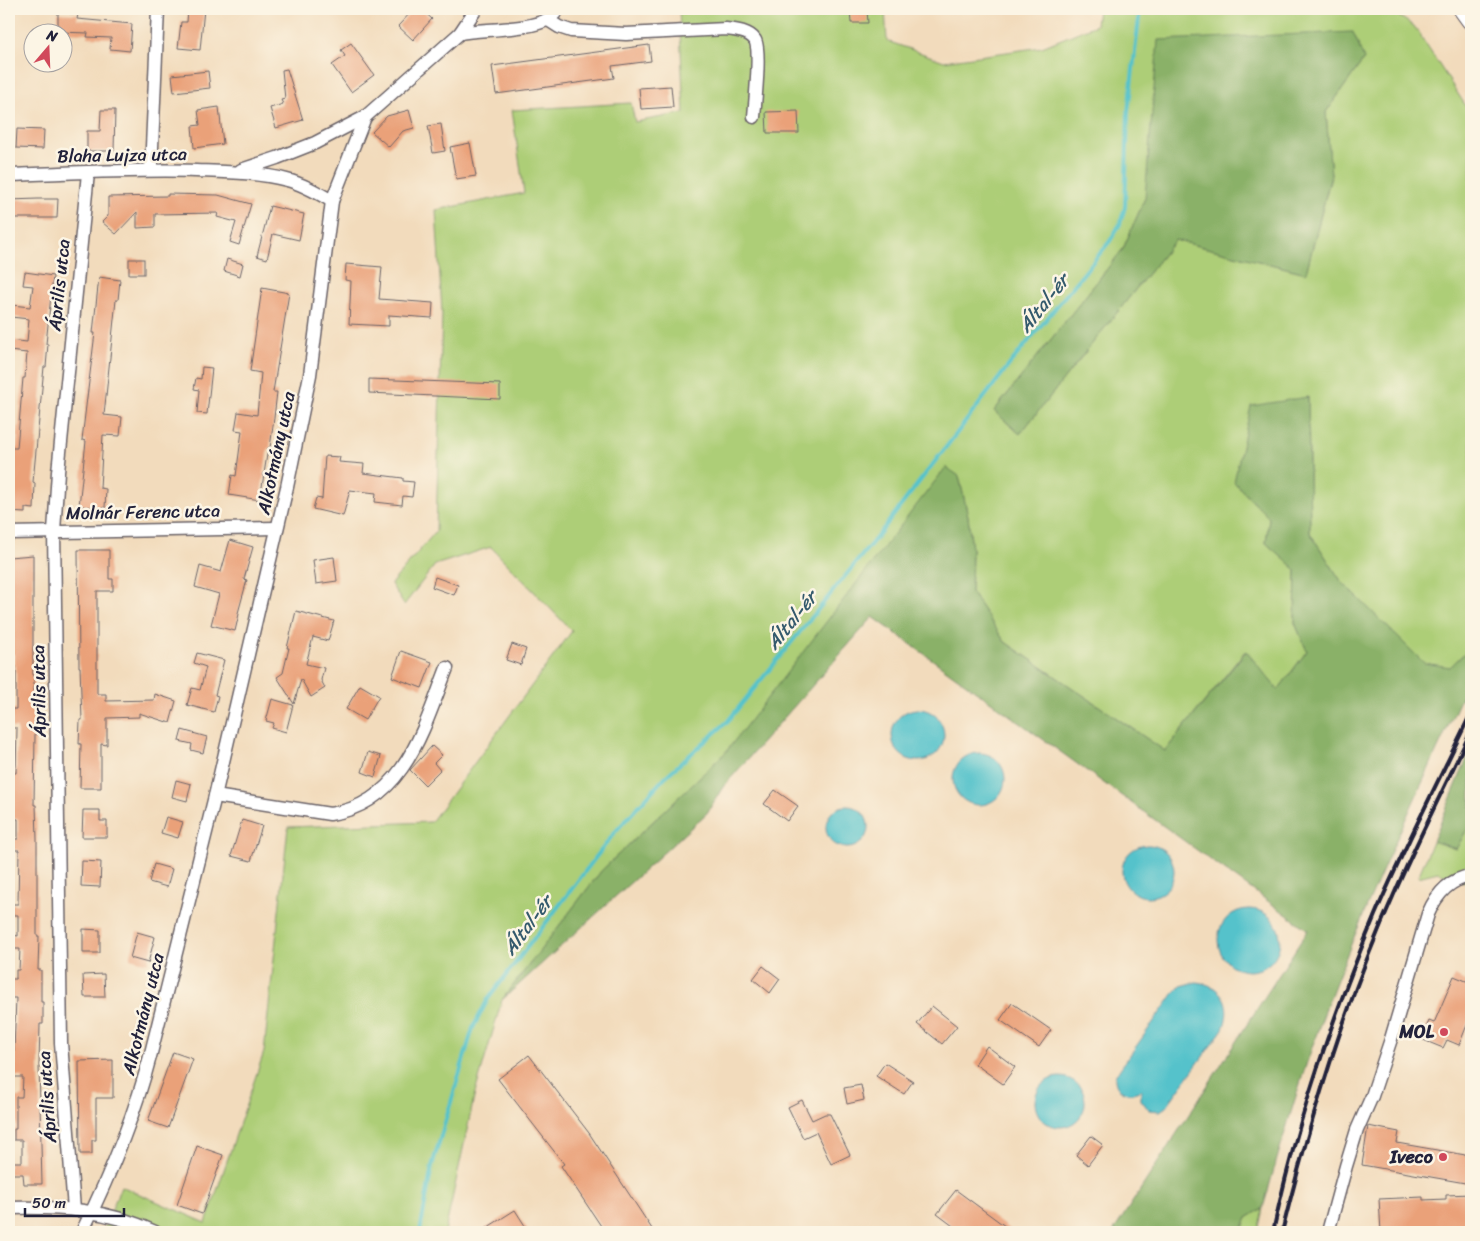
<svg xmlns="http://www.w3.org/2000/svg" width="1480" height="1241" font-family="Sriracha,sans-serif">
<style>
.green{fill:#adce77;stroke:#687859;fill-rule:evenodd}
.forest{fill:#8ab168;stroke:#566a52}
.water{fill:#55c2cb;stroke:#3c7283}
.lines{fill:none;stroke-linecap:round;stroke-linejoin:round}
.stream{stroke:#55c2cb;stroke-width:4}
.building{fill:#eaa179}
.minor-casing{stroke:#6b6368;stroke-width:15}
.highway-casing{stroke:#6b6368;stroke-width:21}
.minor{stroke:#fff;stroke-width:12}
.highway{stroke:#fff;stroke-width:19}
.rail{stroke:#22223b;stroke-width:4}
.poi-dot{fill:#d1495b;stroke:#fcf5e5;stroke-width:2}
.labels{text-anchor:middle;stroke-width:5;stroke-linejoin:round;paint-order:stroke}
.street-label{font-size:18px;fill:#22223b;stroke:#fcf5e5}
.poi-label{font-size:18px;font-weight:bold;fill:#22223b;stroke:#fcf5e5;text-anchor:end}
.water-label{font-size:19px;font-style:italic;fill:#345a6d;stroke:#fcf5e5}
</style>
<rect width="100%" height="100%" fill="#fcf5e5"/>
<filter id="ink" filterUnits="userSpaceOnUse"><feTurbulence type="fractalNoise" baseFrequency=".02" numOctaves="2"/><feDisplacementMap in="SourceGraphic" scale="10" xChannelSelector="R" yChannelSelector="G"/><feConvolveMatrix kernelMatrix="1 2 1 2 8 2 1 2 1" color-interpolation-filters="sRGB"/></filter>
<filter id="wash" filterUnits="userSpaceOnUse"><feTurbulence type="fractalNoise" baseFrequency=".0096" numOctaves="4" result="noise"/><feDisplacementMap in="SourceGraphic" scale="20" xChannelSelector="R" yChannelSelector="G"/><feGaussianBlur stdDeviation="1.12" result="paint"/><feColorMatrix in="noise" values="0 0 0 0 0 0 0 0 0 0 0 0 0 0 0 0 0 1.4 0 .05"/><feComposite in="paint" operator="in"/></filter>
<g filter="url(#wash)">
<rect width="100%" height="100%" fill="#f2dbbc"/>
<!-- green -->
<g class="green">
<path d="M679 9H885L887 41 944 61 1042 47 1096 25 1098 9H1388L1414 26 1471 114V647L1450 667 1424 664 1341 581 1310 533 1308 397 1234 482 1269 518 1266 543 1296 569 1295 623 1307 651 1278 690 1245 651 1165 751 1005 642 971 592 972 549 968 516 959 476 725 753 602 870 502 1000 475 1093 445 1232H103L121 1186 206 1223 264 1052 288 827 431 822 572 631 491 547 435 565 404 605 391 584 436 531 442 312 436 210 524 193 512 110 631 103 635 122 684 113ZM1364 59 1326 112 1331 176 1306 273 1175 240 1020 434 994 411 1123 249 1145 198Z"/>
<path d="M1471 828V885L1438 872 1418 877 1433 841 1456 849 1466 831Z"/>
<path d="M1263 1208 1258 1232H1241L1247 1218Z"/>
</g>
<!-- forest -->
<g class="forest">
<path d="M1353 32 1364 59 1326 112 1331 175 1306 273 1175 240 1020 434 994 411 1123 249 1145 198 1158 40Z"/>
<path d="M1308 397 1310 533 1341 581 1424 663 1450 667 1471 647V676C1426 776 1378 875 1338 977 1308 1052 1285 1130 1263 1208L1247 1218 1241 1232H1113L1308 930 873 617 723 787 707 813 502 1000 602 870 725 753 946 467 959 476 968 516 972 549 971 592 1005 642 1165 751 1246 651 1278 690 1307 651 1295 623 1296 570 1266 543 1269 518 1234 482 1251 406Z"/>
<path d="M1471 749V828L1466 831 1456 849 1433 841Z"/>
</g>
<!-- water -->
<g class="water">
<circle cx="918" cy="735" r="26"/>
<circle cx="979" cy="779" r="26"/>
<circle cx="847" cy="827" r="21"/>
<circle cx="1148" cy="871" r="26"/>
<circle cx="1249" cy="940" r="31"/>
<path d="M1196 982C1223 985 1233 1005 1223 1029L1166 1107 1160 1111 1149 1110 1141 1100V1090C1128 1097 1114 1092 1115 1076L1174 993 1181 986Z"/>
<circle cx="1060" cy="1102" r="25"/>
</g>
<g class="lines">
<!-- stream -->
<path class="stream" d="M420 1232 432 1166 473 1028 488 999 615 832 665 777 727 722 880 533 1013 360 1110 241 1120 224 1125 207 1128 112 1140 9"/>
</g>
<g id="blocks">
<!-- building -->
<g class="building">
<path d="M188 9H204L200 50 178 48 181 22H187Z"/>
<path d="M414 9H421L432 19 413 40 398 26Z"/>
<path d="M850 9H867L868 23H851Z"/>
<path d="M58 13 78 14 77 19 132 24 130 51 110 49 111 38 87 37 88 33 58 32Z"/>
<path d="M351 43 374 75 351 92 332 65 345 56 341 50Z"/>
<path d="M649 45 651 61 612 66 614 78 496 94 492 66Z"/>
<path d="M287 69 303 120 276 128 270 108 283 104 281 100 285 99 282 70Z"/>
<path d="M208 71 210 88 174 92 172 75Z"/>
<path d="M671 86 673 107 641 109 639 88Z"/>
<path d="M219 107 223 144 194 148 192 126 200 125 198 110Z"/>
<path d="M101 110H115L114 151H87V131H100Z"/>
<path d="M409 110 414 128 403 131 389 147 372 132 387 116Z"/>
<path d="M798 111 799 133H767L766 112Z"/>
<path d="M441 124 445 151 433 153 428 126Z"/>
<path d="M17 129 44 130 43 149 16 148Z"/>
<path d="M470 143 476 176 456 179 450 147Z"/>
<path d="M168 194 218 195 251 204 239 245 230 242 236 222 217 217 218 213 155 214V227L137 228V212L116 234 102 222 108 216V197L168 196Z"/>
<path d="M38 199H58L57 218H9V200Z"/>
<path d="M270 206 304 214 299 240 273 234 267 259 257 256Z"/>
<rect x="129" y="259" width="15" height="15"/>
<path d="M227 259 243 264 240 276 224 271Z"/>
<path d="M346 264 382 267 379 299 433 303 432 318 389 315V326L349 324 351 281 345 280Z"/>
<path d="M25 272 53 276 46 344H48L46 367H44L33 482 35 483 34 509 25 508V513L9 512V465L11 448H17L23 378H25L27 353 9 351V340L27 342 29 319 11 317 12 305 30 307 33 286 23 285Z"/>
<path d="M99 277 120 280 118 300H116L104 415 122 417 120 436 103 435 100 488 106 489 105 508 79 506 86 441 82 440 85 414 95 333H93Z"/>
<path d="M262 288 289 293 273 392H277L274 418 270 448H268L260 500 229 495 232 475 236 476 242 431 235 430 238 412 257 415 261 373 250 371Z"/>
<path d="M202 367 212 368 207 414 197 413 199 390 194 389 196 378 201 379Z"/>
<path d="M369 379 500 384V399L369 393Z"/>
<path d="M325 456 340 457 339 462 364 464 363 473 403 478V481L414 482 412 497 403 496 402 505 375 502 376 493 350 490 343 516 313 509 316 498 322 499Z"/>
<path d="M230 540 253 547 244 579 247 580 238 613 239 614 235 631 211 625 219 594 195 587 200 566 221 572Z"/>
<path d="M78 550H109V579H113V591H97V694H106V701L154 700 155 694 176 701 170 723 139 713V717L107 718V745L101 744V788H80L81 744H79L80 720H82L80 667H79Z"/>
<path d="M33 555V677H34V709H38L37 734H35L34 805H36L37 840V936H39L38 970H41V1002H43V1024H40L39 1065 42 1184H24L23 1174H9V1162H22V1140H14V1129H16V1097H22L23 1077H13L16 998H9V979H16V970H19L20 949H11L12 935 18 936V915H9V904H18L19 850H9V839H18V819H9V773H16L17 728H12V709H16V666H14V654H9V557Z"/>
<path d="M334 557 337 581 316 584 313 560Z"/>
<path d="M435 577 458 585 454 595 432 587Z"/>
<path d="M296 611 334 621 328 641 313 637 306 664 324 668 321 680 325 688 311 697 301 679 294 704 277 677 283 673 289 648H287Z"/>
<path d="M512 644 526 649 521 665 506 660Z"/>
<path d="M401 651 432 662 422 688 392 677Z"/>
<path d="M197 653 224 660 215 695 218 696 214 712 187 705 192 688 200 690 206 667 194 663Z"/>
<path d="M360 685 379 696 365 720 346 709Z"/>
<path d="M272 699 293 705 286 732 272 728 274 723 266 721Z"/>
<path d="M182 730 207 737 203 753 191 750 192 744 179 741Z"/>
<path d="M432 746 442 755 434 763 440 770 425 785 410 770Z"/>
<path d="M368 752 381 756 375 777 362 772Z"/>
<path d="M176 780 191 784 187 801 172 797Z"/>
<path d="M775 790 798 806 787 821 764 804Z"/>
<path d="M83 810H100V821H107V837H82Z"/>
<path d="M166 817 183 822 178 838 161 833Z"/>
<path d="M242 820 262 826 251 861 231 856Z"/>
<path d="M82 861 101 862 100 887 81 886Z"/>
<path d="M154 864 172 869 167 887 149 882Z"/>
<path d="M83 929 100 930V953H83Z"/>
<path d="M137 932 155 937 148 963 130 958Z"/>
<path d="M763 966 780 979 770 993 753 979Z"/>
<path d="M104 974 105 997H84L83 975Z"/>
<path d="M1454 976 1471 983V1015L1459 1045 1447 1040 1443 1048 1421 1039 1429 1021 1434 1023Z"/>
<path d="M1012 1003 1051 1030 1039 1047 1000 1020Z"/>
<path d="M932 1006 957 1026 942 1044 917 1024Z"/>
<path d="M987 1046 1015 1067 1003 1084 975 1064Z"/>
<path d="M173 1052 193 1059 168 1128 148 1121Z"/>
<path d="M529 1055 589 1133 654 1232H605L561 1166 564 1164 498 1079Z"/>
<path d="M113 1060V1098H96V1140H92V1154H80L79 1061Z"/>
<path d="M885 1063 913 1081 904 1094 876 1076Z"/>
<path d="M861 1085 864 1100 847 1104 844 1088Z"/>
<path d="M802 1100 812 1120 825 1114H830L850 1155 831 1164 816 1132 803 1138 788 1107Z"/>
<path d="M1368 1126 1399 1132 1397 1143 1471 1156V1184L1362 1165Z"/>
<path d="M1091 1136 1103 1145 1088 1165 1076 1155Z"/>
<path d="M197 1146 223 1155 202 1214 177 1205Z"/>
<path d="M956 1190 1013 1232H961L937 1214Z"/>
<path d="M1471 1194V1232H1381L1379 1199 1423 1197V1200L1446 1199V1195Z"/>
<path d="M515 1210 529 1232H480Z"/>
</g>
</g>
</g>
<g filter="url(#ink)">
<use href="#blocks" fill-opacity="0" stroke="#6b6368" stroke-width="1"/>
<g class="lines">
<!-- minor casing -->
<g class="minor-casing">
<g id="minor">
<path d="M548 20 559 27 571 31 626 34 726 29C735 30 749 31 755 40 761 50 755 103 754 117"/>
<path d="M460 33C481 29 531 30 548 19 552 17 556 12 559 9"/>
<path d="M151 170 158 9"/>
<path d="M241 170 277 158 315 143 365 117 460 33 476 9"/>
<path d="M9 175C71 173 133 169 196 171 227 172 257 172 287 180 303 184 318 193 332 201"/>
<path d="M9 533 277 528"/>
<path d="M215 796 330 814C404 804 424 727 447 668"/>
<path d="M9 1208C62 1207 106 1209 155 1232"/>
<path d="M74 1209 61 1043 54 531 58 472 88 173"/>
<path d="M82 1232C110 1175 135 1115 151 1053L215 796 287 487 310 375 332 201 365 117"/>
<path d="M1328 1232 1346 1166 1357 1130 1372 1096 1391 1039 1428 914C1436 895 1449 879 1471 876"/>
</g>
</g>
<!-- highway casing -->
<g class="highway-casing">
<path id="highway" d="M1463 9 1471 20"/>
</g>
<!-- minor -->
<use href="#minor" class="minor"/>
<!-- highway -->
<use href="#highway" class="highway"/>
<!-- rail -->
<g class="rail">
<path d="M1273 1232C1296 1124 1332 1017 1375 915 1404 847 1439 780 1471 713"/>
<path d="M1282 1232C1311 1116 1346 1001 1395 892 1419 837 1446 784 1471 731"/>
</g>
</g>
</g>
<!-- markers -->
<g class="poi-dot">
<circle cx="1444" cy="1032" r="5"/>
<circle cx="1443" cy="1157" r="5"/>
</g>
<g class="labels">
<!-- street labels -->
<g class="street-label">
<text transform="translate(122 155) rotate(-1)" y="6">Blaha Lujza utca</text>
<text transform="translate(59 285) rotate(-84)" y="6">Április utca</text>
<text transform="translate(276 453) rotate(-78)" y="6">Alkotmány utca</text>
<text transform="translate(143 512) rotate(-1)" y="6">Molnár Ferenc utca</text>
<text transform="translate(39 691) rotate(-91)" y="6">Április utca</text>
<text transform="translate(143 1014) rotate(-76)" y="6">Alkotmány utca</text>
<text transform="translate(47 1097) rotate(-94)" y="6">Április utca</text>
</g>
<!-- poi labels -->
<g class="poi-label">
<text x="1434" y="1038">MOL</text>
<text x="1433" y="1163">Iveco</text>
</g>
<!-- water labels -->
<g class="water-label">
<text transform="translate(1043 303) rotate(-51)" y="7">Által-ér</text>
<text transform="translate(791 620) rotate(-51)" y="7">Által-ér</text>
<text transform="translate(527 925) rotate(-53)" y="7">Által-ér</text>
</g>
</g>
<!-- margin -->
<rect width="1480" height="1241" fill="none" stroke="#fcf5e5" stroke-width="30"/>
<!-- north arrow -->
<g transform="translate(48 48) rotate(19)"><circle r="24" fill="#fcf5e5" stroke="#a5a1a1"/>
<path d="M0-4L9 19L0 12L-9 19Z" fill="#d1495b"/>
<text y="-8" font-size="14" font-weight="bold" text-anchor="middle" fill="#22223b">N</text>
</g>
<!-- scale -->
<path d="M25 1208v8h99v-8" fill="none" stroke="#22223b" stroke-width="2.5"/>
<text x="32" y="1208" font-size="15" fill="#22223b" stroke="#fcf5e5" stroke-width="4" paint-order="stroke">50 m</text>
</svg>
